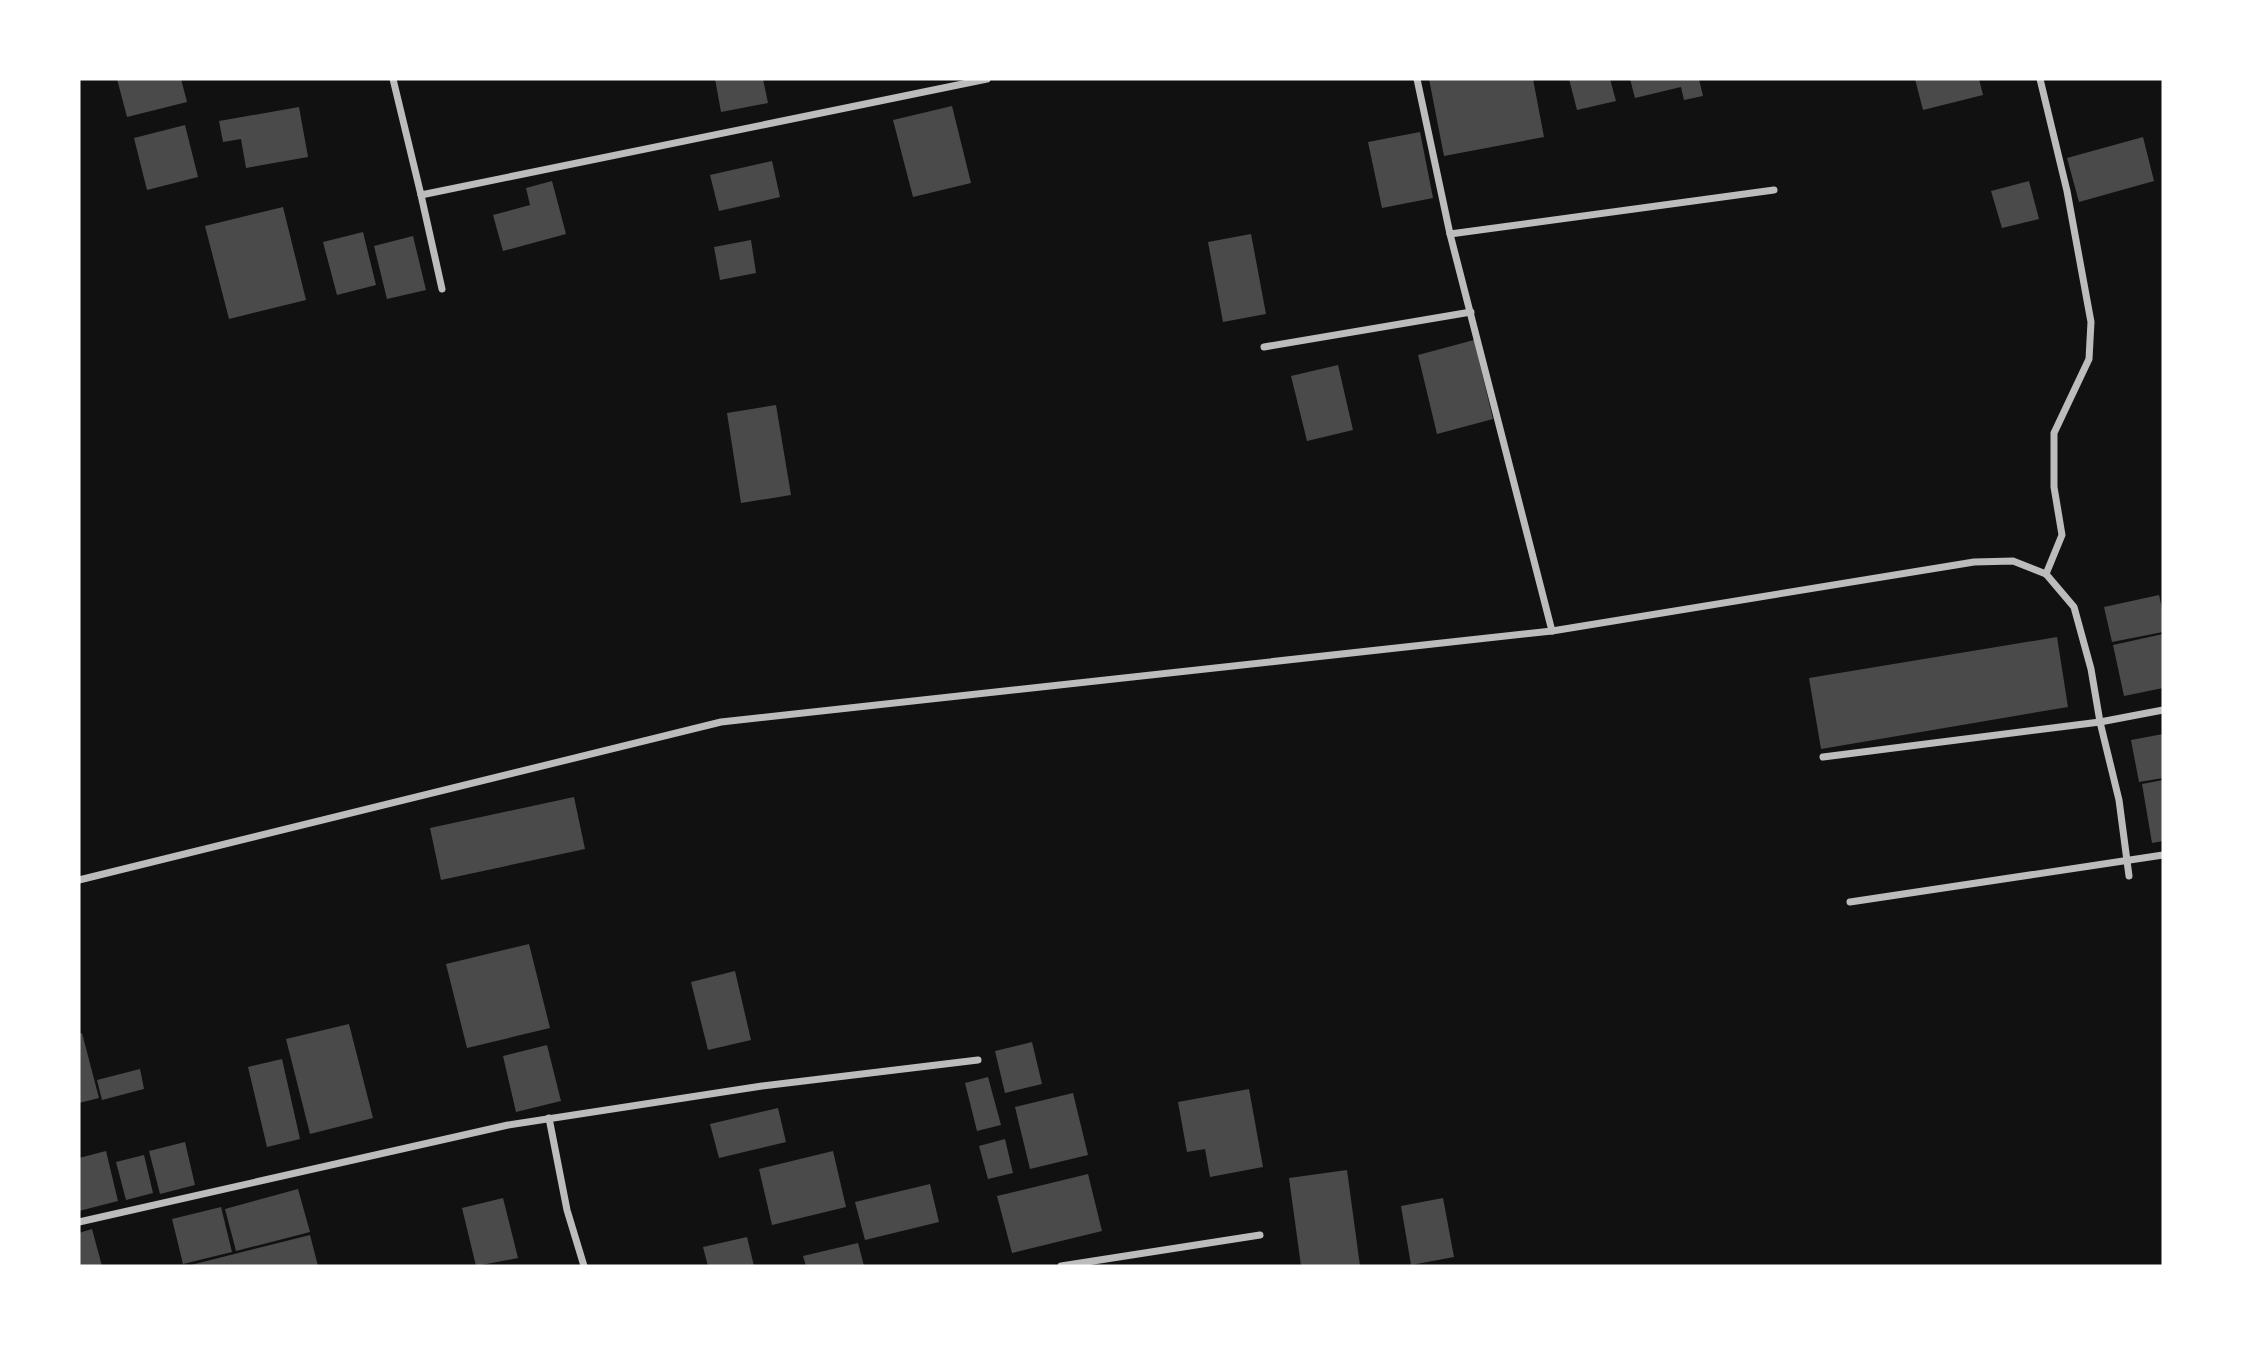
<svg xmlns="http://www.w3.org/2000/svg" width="2242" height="1345" font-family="Lato,sans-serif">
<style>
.building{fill:#4a4a4a}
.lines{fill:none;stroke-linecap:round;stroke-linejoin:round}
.minor{stroke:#bcbcbc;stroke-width:7}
</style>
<rect width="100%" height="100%" fill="#111"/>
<!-- building -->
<g class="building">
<path d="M117 79H181L187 102 127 117Z"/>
<path d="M715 79H763L768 103 721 112Z"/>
<path d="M1429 79H1533L1544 137 1444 156Z"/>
<path d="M1569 79H1610L1616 101 1577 110Z"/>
<path d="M1630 79H1699L1703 96 1684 100 1681 87 1635 98Z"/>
<path d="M1915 79H1979L1983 95 1923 110Z"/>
<path d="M952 106 971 183 913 197 893 120Z"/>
<path d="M299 107 308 157 246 168 241 139 223 142 219 121Z"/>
<path d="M185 125 198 177 147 190 134 138Z"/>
<path d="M1420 132 1433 198 1382 208 1368 142Z"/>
<path d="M2143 137 2154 181 2079 202 2067 158Z"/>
<path d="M772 161 780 197 719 211 710 175Z"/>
<path d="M552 181 566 234 503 251 493 215 530 205 526 188Z"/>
<path d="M2029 181 2039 219 2002 228 1991 191Z"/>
<path d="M283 207 306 300 229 319 205 226Z"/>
<path d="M363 232 376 285 337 295 323 242Z"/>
<path d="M1251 234 1266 314 1223 322 1208 242Z"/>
<path d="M413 236 426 290 387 299 374 246Z"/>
<path d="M751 240 756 273 720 280 714 247Z"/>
<path d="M1474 340 1493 419 1437 434 1418 355Z"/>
<path d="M1338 365 1353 430 1307 441 1291 376Z"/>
<path d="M776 405 791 495 741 503 727 413Z"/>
<path d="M2159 595 2163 613V632L2112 642 2104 607Z"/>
<path d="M2163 634V688L2124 696 2113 645Z"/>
<path d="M2057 637 2068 707 1821 749 1809 678Z"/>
<path d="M2163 734V778L2139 782 2131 740Z"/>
<path d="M2163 780V841L2152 843 2142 784Z"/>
<path d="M574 797 585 849 441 880 430 828Z"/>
<path d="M529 944 550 1028 467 1048 446 964Z"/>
<path d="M735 971 751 1040 708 1050 691 982Z"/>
<path d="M349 1024 373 1118 310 1134 286 1039Z"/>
<path d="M82 1033 99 1098 79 1103V1034Z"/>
<path d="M1032 1042 1042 1084 1005 1093 995 1051Z"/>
<path d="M547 1045 561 1101 516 1112 503 1056Z"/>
<path d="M282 1059 300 1139 267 1147 248 1067Z"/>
<path d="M140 1069 144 1089 102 1100 97 1080Z"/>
<path d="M988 1077 1001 1125 977 1131 965 1083Z"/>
<path d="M1249 1089 1263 1167 1210 1177 1205 1149 1187 1152 1178 1102Z"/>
<path d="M1073 1093 1088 1155 1030 1169 1015 1107Z"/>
<path d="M778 1108 786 1142 719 1158 710 1124Z"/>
<path d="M1005 1139 1013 1173 988 1179 979 1146Z"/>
<path d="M185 1142 195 1185 160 1194 149 1151Z"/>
<path d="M106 1151 118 1201 79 1211V1158Z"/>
<path d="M833 1151 846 1207 772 1225 759 1169Z"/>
<path d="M144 1155 153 1193 126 1200 116 1162Z"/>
<path d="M1347 1170 1360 1266H1301L1289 1178Z"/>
<path d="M1088 1174 1102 1231 1012 1253 997 1196Z"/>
<path d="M930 1184 939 1222 865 1240 855 1202Z"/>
<path d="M298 1189 310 1232 236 1251 225 1209Z"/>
<path d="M503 1198 518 1258 476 1266 462 1208Z"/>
<path d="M1443 1198 1454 1257 1411 1265 1401 1206Z"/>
<path d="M221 1207 232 1252 183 1264 172 1219Z"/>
<path d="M92 1229 102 1266H79V1233Z"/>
<path d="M310 1235 318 1266H191V1265Z"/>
<path d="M747 1237 754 1266H708L703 1247Z"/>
<path d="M858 1243 864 1266H806L803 1256Z"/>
</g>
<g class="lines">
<!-- minor -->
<g class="minor">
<path d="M393 79 421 195 987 79"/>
<path d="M1417 79 1450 234 1552 631"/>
<path d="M2040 79 2067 191 2091 322 2089 359 2054 433V487L2062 535 2046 574"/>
<path d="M421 195 442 289"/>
<path d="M1450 234 1774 190"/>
<path d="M1264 347 1471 312"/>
<path d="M1823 757 2100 722 2163 710"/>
<path d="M79 880 721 722 1552 631 1974 562 2013 561 2046 574 2074 607 2091 669 2100 722 2119 800 2129 876"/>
<path d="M1850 902 2163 855"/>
<path d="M549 1118 567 1210 584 1266"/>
<path d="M79 1222 508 1125 762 1086 978 1060"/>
<path d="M1061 1266 1260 1235"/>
</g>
</g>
<!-- border -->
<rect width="2242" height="1345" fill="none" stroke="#ffffff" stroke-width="161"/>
</svg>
